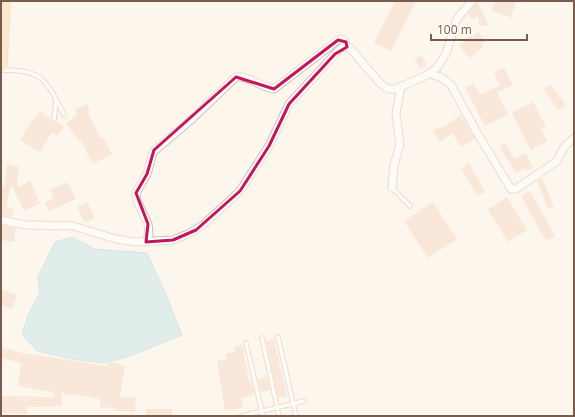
<svg xmlns="http://www.w3.org/2000/svg" width="575" height="417" font-family="'Open Sans',sans-serif">
<style>
.water{fill:#bfe3e8;stroke:#a5d3da}
.building{fill:#f3d5c3}
.lines{fill:none;stroke-linecap:round;stroke-linejoin:round}
.lane-casing{stroke:#d1beb0;stroke-width:5.5}
.street-casing{stroke:#d1beb0;stroke-width:9}
.primary-casing{stroke:#dad1cd;stroke-width:13}
.lane{stroke:#fff;stroke-width:3.5}
.street{stroke:#fff;stroke-width:7}
.primary{stroke:#fbd9a5;stroke-width:11}
.marked{fill:none;stroke:#c2185b;stroke-width:3;stroke-linejoin:round}
</style>
<rect width="100%" height="100%" fill="#fdf6ec"/>
<!-- water -->
<path class="water" d="M72 237 95 249 147 253 164 290 182 335 127 357 103 363 72 359 37 351 22 334 29 313 40 293 38 277 55 242Z"/>
<!-- building -->
<g class="building">
<path d="M395 1H416L391 51 374 42Z"/>
<path d="M495 1H516L511 18 491 10Z"/>
<path d="M477 2 487 20 488 26H479L478 16 471 19 468 13Z"/>
<path d="M478 32 486 41 481 45 483 47 470 58 459 46 471 35 473 37Z"/>
<path d="M421 55 427 65 420 69 415 59Z"/>
<path d="M504 67 513 85 497 93 508 114 485 126 465 88 473 83 480 95 500 85 494 73Z"/>
<path d="M551 84 566 105 558 110 544 89Z"/>
<path d="M533 102 546 127 541 129 547 141 531 150 512 113Z"/>
<path d="M87 104 90 111 88 112 100 138 103 137 112 154 93 164 81 141 80 142 66 124 77 115 75 109Z"/>
<path d="M40 111 51 119 52 123H59L64 127 57 136 52 132 40 152 20 140 33 119 34 120Z"/>
<path d="M461 115 475 139 461 147 452 133 440 142 433 131 439 127 440 129Z"/>
<path d="M505 143 514 159 526 153 533 168 526 171 524 168 516 173 499 146Z"/>
<path d="M469 163 485 192 477 196 461 168Z"/>
<path d="M7 164 19 166 17 187 30 181 40 203 24 211 11 184 6 208 14 209 12 217 1 215V185L5 186Z"/>
<path d="M542 178 554 207 548 209 537 181Z"/>
<path d="M67 182 76 199 49 211 45 203 54 198 50 190Z"/>
<path d="M530 191 555 236 546 241 521 196Z"/>
<path d="M507 197 527 230 508 242 488 210Z"/>
<path d="M87 202 95 218 85 223 77 207Z"/>
<path d="M433 202 457 239 428 258 404 221Z"/>
<path d="M1 225 16 228 14 242 1 240Z"/>
<path d="M2 290 17 295 12 309 1 306Z"/>
<path d="M274 339 287 396 278 398 266 341Z"/>
<path d="M242 345 249 381H251L254 393 252 394V396L241 398 243 408 225 411 217 361 227 360 225 354 235 352 234 347Z"/>
<path d="M1 347 22 353 101 365 107 366 108 361 125 366 120 397 136 398 135 412 115 411V408L100 407V399L61 393 62 406 27 407V414L1 413V396L53 397V392L18 386 21 363 1 358Z"/>
<path d="M267 377 270 390 261 392 258 379Z"/>
<rect x="146" y="409" width="26" height="7"/>
</g>
<g class="lines">
<!-- lane casing -->
<g class="lane-casing">
<g id="lane">
<path d="M1 70C43 70 46 79 64 115"/>
<path d="M54 120 56 100"/>
<path d="M392 188 410 206"/>
<path d="M278 337 296 416"/>
<path d="M262 338 279 416"/>
<path d="M246 343 263 416"/>
<path d="M242 416 304 401"/>
</g>
</g>
<!-- street casing -->
<g class="street-casing">
<g id="street">
<path d="M429 73 442 78 451 85 476 131 511 189H516L557 161 564 147 574 138"/>
<path d="M392 188 394 165 400 144 396 114 401 86"/>
<path d="M1 220 25 225 73 226 116 239 135 242 173 240 188 234 203 225 240 191 269 146 289 104 339 50 343 47 350 48 380 83 388 89H396L427 75 437 68 446 53 457 19 472 1"/>
<path d="M146 242 149 234 148 224 137 201 136 193 147 174 153 152 192 119 236 77C247 75 261 87 274 89L338 40 343 39 347 47"/>
</g>
</g>
<!-- primary casing -->
<g class="primary-casing">
<path id="primary" d="M1 66 5 1"/>
</g>
<!-- lane -->
<use href="#lane" class="lane"/>
<!-- street -->
<use href="#street" class="street"/>
<!-- primary -->
<use href="#primary" class="primary"/>
</g>
<!-- marked area -->
<path d="M0 0H575V417H0ZM338 40 346 42 347 47 335 54 289 104 269 146 240 191 196 230 173 240 146 242 148 224 136 193 147 174 154 150 236 77 274 89Z" fill="#fdf6ec" fill-opacity=".55" fill-rule="evenodd"/>
<path class="marked" d="M338 40 346 42 347 47 335 54 289 104 269 146 240 191 196 230 173 240 146 242 148 224 136 193 147 174 154 150 236 77 274 89Z"/>
<!-- border -->
<rect width="575" height="417" fill="none" stroke="#7a5c4d" stroke-width="4"/>
<!-- scale -->
<path d="M431 34v6h96v-6" fill="none" stroke="#7a5c4d" stroke-width="2"/>
<text x="437" y="34" font-size="12" fill="#7a5c4d" stroke="#fffaf3" stroke-width="3" paint-order="stroke">100 m</text>
</svg>
